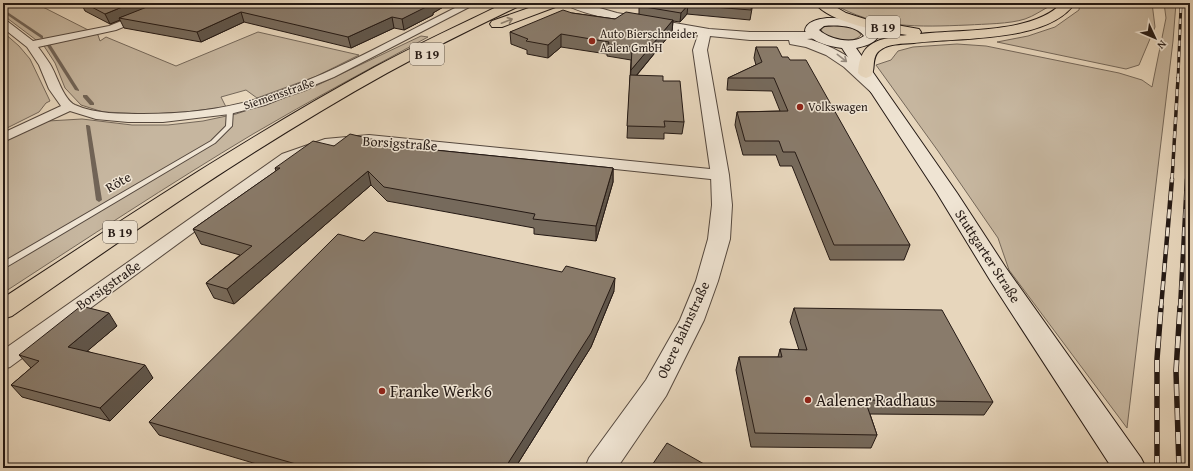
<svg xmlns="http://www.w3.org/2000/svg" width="1193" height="471" font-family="'Gentium Book Plus',serif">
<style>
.green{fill:#c6b69f;stroke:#75685a}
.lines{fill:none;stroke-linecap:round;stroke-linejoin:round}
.stream{fill:#716457;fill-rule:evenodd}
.service-casing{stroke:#55483e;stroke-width:2}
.minor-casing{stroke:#55483e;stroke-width:2}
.tertiary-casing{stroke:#55483e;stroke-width:2}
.secondary-casing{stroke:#241914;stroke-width:2}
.trunk-casing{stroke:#241914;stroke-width:2}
.service{fill:#efe4d3;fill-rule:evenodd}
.minor{fill:#efe4d3;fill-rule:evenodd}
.tertiary{fill:#efe4d3;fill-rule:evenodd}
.secondary{fill:#efe4d3;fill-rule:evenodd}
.trunk{fill:#e7d6bc;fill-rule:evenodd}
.rail-far3-casing{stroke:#241914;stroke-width:3}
.rail-far2-casing{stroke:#241914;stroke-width:3.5}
.rail-far1-casing{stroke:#241914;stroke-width:4.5}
.rail-casing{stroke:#241914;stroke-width:5.5}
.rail-far3{stroke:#efe4d3;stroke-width:2;stroke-dasharray:5.5;stroke-linecap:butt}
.rail-far2{stroke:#efe4d3;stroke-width:2.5;stroke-dasharray:7;stroke-linecap:butt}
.rail-far1{stroke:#efe4d3;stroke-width:3;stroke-dasharray:9;stroke-linecap:butt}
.rail{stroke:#efe4d3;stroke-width:4;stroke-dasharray:12;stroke-linecap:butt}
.wall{fill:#766a5c;stroke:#241914}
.shaded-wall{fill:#60564b;stroke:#241914}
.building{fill:#897b6b;stroke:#241914}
.oneway{stroke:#8f8170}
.oneway2{stroke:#94897d}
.poi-dot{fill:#8f2418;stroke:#efe4d3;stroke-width:1.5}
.labels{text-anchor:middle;stroke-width:3;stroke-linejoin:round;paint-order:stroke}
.far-poi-label{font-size:12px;fill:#241914;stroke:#efe4d3;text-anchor:start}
.far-street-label{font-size:12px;fill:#241914;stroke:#efe4d3}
.shield{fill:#efe4d3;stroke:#61564d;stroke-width:1}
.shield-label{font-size:13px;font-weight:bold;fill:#241914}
.street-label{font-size:14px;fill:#241914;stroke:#efe4d3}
.near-poi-label{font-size:17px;fill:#241914;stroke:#efe4d3;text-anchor:start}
</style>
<rect width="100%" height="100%" fill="#e7d6bc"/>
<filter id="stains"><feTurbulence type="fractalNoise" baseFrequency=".005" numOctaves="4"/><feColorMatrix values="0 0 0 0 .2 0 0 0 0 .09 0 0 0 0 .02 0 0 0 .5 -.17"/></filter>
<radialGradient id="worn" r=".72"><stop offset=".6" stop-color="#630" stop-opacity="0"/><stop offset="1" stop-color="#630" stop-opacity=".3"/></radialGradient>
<!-- green -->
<g class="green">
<path d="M3 3H35L98 35 100 41 106 37 176 66 258 32 359 55 317 76 257 98 246 90 221 97 226 107 186 112 149 114 103 112 81 105 65 88 55 63 44 46 3 15Z"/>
<path d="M832 3H1052L1050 6C1042 10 1034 16 1025 19 1010 24 984 24 968 25 919 27 875 29 832 3Z"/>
<path d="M1080 3H1152L1155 27 1139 65 1126 69 997 42 1028 36 1055 27 1079 10Z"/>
<path d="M1164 3H1176L1173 41 1127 428 1009 270 998 238 938 151 876 65 891 60 898 51 913 47 957 44 986 46 1119 73 1142 80 1152 87 1166 18Z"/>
<path d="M829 25C839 25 855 25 861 35 852 45 830 39 821 32L822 28Z"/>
<path d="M3 32 19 46 30 59 50 101 46 103 39 112 3 130Z"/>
<path d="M421 36 428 37C369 69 311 100 253 134 168 185 86 239 3 293V142L48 121 82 119 132 125H168L203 121 236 114 305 91Z"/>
</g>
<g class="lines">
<!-- stream -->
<g class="stream">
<path d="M3 9 43 36V38H41L3 12Z"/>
<path d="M47 43 50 44 79 90V91L75 90 46 44Z"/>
<path d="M83 95H87L94 103V105H90L83 97Z"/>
<path d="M86 125H88L90 126 102 200 99 202 96 200 86 126Z"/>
</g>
<!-- service casing -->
<g class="service-casing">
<path id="service" d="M230 108 233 110 232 126 215 143 3 269V262L211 141 226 126 227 110Z"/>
</g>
<!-- minor casing -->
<g class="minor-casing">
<g id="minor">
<path d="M166 3H179L177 5 116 30 38 47C42 52 46 58 50 64 57 75 63 99 75 105 95 114 122 114 143 114 180 114 221 110 257 99 328 77 398 36 465 3H477L334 77 265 105 230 114 163 122H128L96 119 70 111 3 142V133L61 106 49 89 39 65 27 47 3 28V20L7 21 33 41 109 26Z"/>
<path d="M369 135 720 170 725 172 728 175 725 178 720 180 369 143 327 147 292 160 10 367 3 369V350L282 154 325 139Z"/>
</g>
</g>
<!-- tertiary casing -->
<g class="tertiary-casing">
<path id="tertiary" d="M565 3H582L617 13 709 29 750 32H819L820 35 819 38 807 39C834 45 869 67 885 90L882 93 877 95 872 93 844 67 826 55 806 47 790 44 789 40H750L710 36 707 50 729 175 732 205 730 239 718 281 704 320 666 396 617 468H585L589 458 646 380 680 320 696 281 708 239 712 205 711 175 693 50 698 35C677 32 575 16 565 3Z"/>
</g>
<!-- secondary casing -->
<g class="secondary-casing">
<path id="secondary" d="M827 18C845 18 869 19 878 37 873 44 865 46 856 48L957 193 1006 268 1141 458 1146 468H1112L990 280 937 193 842 48C829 46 813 43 805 31 806 21 819 19 827 18ZM824 26C836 25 856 25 864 36 852 45 829 39 819 30Z"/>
</g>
<!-- trunk casing -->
<g class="trunk-casing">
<g id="trunk">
<path d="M505 3H521L519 6C475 27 431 49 387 73 257 145 134 231 12 316L3 319V298C125 218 247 137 375 67 418 44 461 24 505 3Z"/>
<path d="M543 3H560L558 6 502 27H492L490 24 492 21Z"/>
<path d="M815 3H829L846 13 868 20 919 29 921 32 920 34C961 29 1033 34 1062 3H1075C1048 43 959 37 914 43 903 44 888 43 879 51 871 58 876 69 871 76L866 78 861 76 858 73C860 40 880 39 907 35 884 32 829 23 815 3Z"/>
</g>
</g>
<!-- service -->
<use href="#service" class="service"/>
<!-- minor -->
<use href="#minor" class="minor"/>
<!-- tertiary -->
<use href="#tertiary" class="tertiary"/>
<!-- secondary -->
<use href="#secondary" class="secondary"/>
<!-- trunk -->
<use href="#trunk" class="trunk"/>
<!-- rail-far3 casing -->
<g class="rail-far3-casing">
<g id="rail-far3">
<path d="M1178 79 1181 3"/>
<path d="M1189 79 1190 14"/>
</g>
</g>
<!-- rail-far2 casing -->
<g class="rail-far2-casing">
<g id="rail-far2">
<path d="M1172 180 1178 78"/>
<path d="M1187 180 1190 78"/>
</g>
</g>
<!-- rail-far1 casing -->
<g class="rail-far1-casing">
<g id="rail-far1">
<path d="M1161 308 1172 179"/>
<path d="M1180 308 1187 179"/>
</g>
</g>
<!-- rail casing -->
<g class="rail-casing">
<g id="rail">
<path d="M1157 468V359L1161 307"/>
<path d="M1179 468 1176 371 1180 307"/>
</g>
</g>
<!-- rail-far3 -->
<use href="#rail-far3" class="rail-far3"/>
<!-- rail-far2 -->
<use href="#rail-far2" class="rail-far2"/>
<!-- rail-far1 -->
<use href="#rail-far1" class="rail-far1"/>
<!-- rail -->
<use href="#rail" class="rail"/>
</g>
<!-- wall -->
<g class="wall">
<path d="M81 3H450L433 13V15L404 30 394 28 351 48 244 22 201 42 124 28 120 20 110 24 85 11Z"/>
<path d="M630 3H753L750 20 687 14 680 22 673 21 672 32 637 75 663 81 684 122 682 134 664 133V139L627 138 631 60 607 56V54L561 47 548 58 527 54V50L511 44 510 32 572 13 615 19 639 14V6Z"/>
<path d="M756 47 782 57 910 245 904 260H830L792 166H780L776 155H743L735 125 737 112 780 111 772 91 727 90 728 78 756 65 754 58Z"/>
<path d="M334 146 405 147 613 168V182L596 241 534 234V228L387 201 371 185 234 304 214 298 206 283 240 255 201 244 193 229 276 171 275 168Z"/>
<path d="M364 241 614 291 591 347 515 468H270L159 435 149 422Z"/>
<path d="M794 308 993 402 984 415 870 414 877 435 871 448 751 447 736 370 739 357H778L780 349 799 350 790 322Z"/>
<path d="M117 326 87 351 153 378 110 421 22 397 11 385 31 368 19 355Z"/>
</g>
<!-- shaded-wall -->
<g class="shaded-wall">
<path d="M132 3H162L119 18 120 20 110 24 105 14Z"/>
<path d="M431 3H450L433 13V15L404 30 402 19Z"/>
<path d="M688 5 687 14 680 22 681 13Z"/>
<path d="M241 12 244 22 201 42 197 32Z"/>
<path d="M392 17 394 28 351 48 348 37Z"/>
<path d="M673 20 672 32 630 83 631 70Z"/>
<path d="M561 34V47L548 58V45Z"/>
<path d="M613 168V182L596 241V226Z"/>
<path d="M368 171 371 185 234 304 227 289Z"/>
<path d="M615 278 614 291 591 347 515 468H505Z"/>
<path d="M109 313 117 326 78 359 68 347Z"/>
<path d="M145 365 153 378 110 421 100 408Z"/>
</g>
<!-- building -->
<g class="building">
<path d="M84 3H132L105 14Z"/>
<path d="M157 3H431L429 4H432L402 19 392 17 348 37 241 12 197 32 119 18Z"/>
<path d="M644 3H752L751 10 688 5 681 13 639 6Z"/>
<path d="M563 10 572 13 615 19 626 12 673 20 631 70 632 47 608 44 609 42 561 34 548 45 526 41 528 39 510 32Z"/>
<path d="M756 47H777L782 57H788L790 60H806L910 245H834L795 152H783L779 141H745L737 112 788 111 774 78H728L762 62Z"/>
<path d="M630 75 663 76V81H680L684 122 664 121 665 127 627 126Z"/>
<path d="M350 134 405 147 613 168 596 226 533 219 535 214 384 187 368 171 227 289 206 283 252 246 193 229 280 168H275L313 141 334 146Z"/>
<path d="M374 232 562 272 566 266 615 278 591 333 505 468H310L149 422 338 234 364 241Z"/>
<path d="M81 306 109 313 68 347 145 365 100 408 11 385 39 361 19 355Z"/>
<path d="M794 308 942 310 993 402 865 400 877 435 755 433 739 357H782L780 349 807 350Z"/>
<path d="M667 443 711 468H650Z"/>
</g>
<!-- one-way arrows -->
<defs><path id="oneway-shaft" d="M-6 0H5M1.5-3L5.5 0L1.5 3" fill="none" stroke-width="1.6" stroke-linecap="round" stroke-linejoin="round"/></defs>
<use class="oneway" href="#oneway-shaft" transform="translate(507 21) rotate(-21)"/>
<use class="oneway2" href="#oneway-shaft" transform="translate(842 58) rotate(38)"/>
<!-- markers -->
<g class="poi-dot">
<circle cx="592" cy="41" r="4"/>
<circle cx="800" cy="107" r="4"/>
<circle cx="382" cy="391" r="4"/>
<circle cx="808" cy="400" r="4"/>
</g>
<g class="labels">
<!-- far-poi labels -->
<g class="far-poi-label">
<text x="600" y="38">Auto Bierschneider<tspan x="600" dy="14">Aalen GmbH</tspan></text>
<text x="808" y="111">Volkswagen</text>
</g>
<!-- far-street labels -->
<g class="far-street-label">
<text transform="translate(279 94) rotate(-19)" y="4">Siemensstraße</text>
</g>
<!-- shield labels -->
<g class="shield">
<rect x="866" y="16" width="34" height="22" rx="3"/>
<rect x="410" y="43" width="34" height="22" rx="3"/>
<rect x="103" y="221" width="34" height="22" rx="3"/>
</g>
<g class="shield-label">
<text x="883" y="32">B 19</text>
<text x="427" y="59">B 19</text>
<text x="120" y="237">B 19</text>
</g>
<!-- street labels -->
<g class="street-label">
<text transform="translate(400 143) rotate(4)" y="5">Borsigstraße</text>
<text transform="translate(118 182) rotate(-30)" y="5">Röte</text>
<text transform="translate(988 256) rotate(57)" y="5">Stuttgarter Straße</text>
<text transform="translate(108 285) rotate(-35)" y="5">Borsigstraße</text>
<text transform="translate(683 330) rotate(-65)" y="5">Obere Bahnstraße</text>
</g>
<!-- near-poi labels -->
<g class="near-poi-label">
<text x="390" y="397">Franke Werk 6</text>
<text x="816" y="406">Aalener Radhaus</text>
</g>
</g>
<!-- margin -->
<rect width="1193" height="471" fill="none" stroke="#e7d6bc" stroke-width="16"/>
<rect x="4" y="4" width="1185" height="463" fill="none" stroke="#241914" stroke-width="2"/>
<rect x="8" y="8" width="1177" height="455" fill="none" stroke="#241914"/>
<!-- north arrow -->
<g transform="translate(1155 38) rotate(134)" stroke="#efe4d3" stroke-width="3" paint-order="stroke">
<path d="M0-3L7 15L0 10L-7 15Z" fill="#241914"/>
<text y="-6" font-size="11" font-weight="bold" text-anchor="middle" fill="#241914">N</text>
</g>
<rect width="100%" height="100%" filter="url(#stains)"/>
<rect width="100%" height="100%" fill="url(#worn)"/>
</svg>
